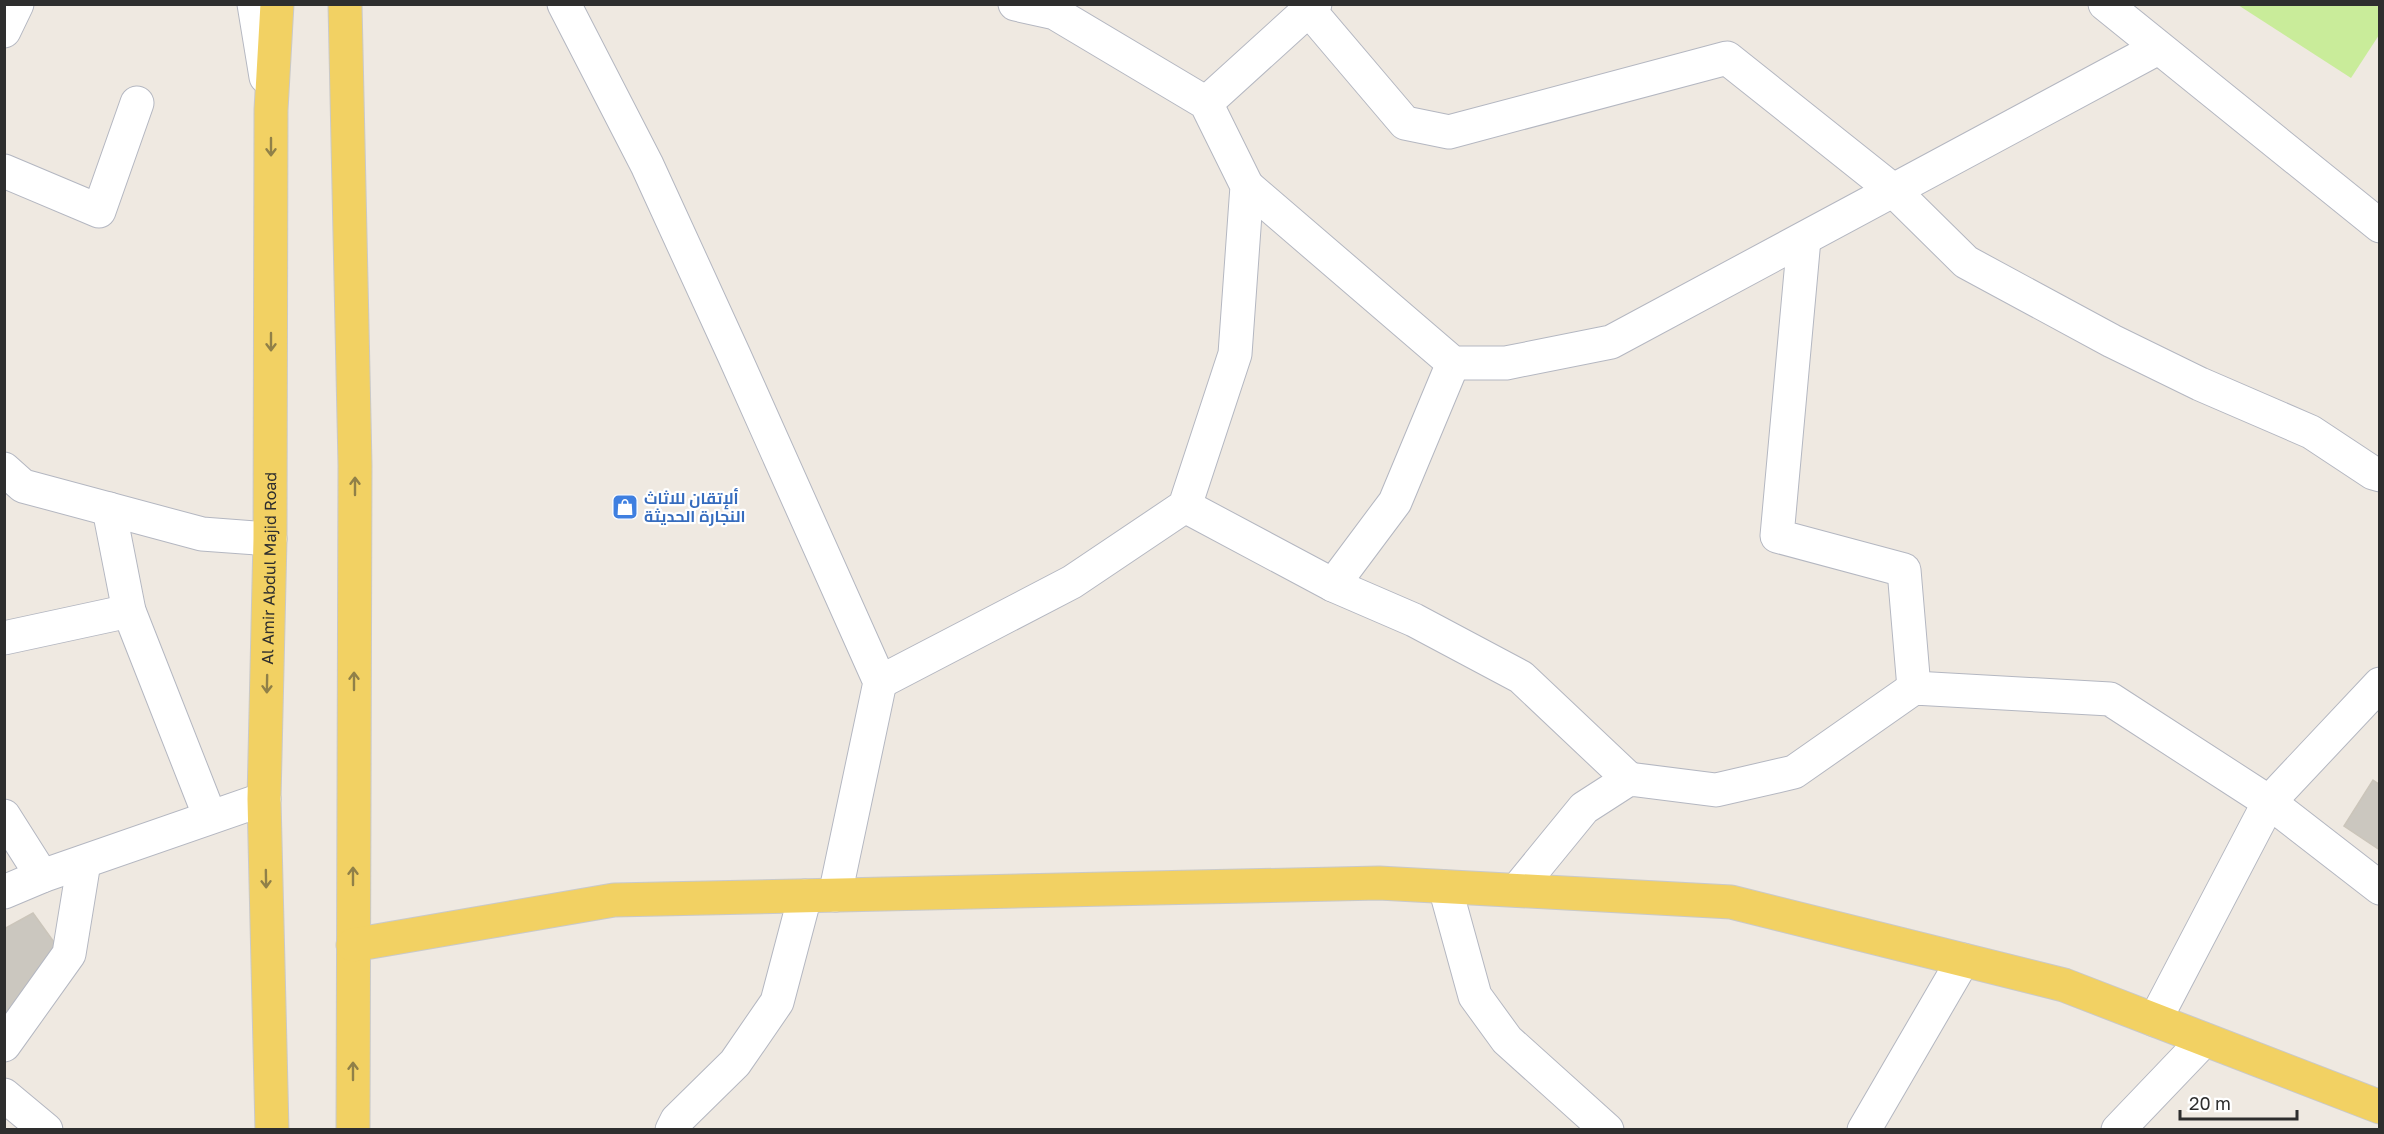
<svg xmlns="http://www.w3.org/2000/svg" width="2384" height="1134" font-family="'Golos Text',Cairo,sans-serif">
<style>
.pitch{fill:#c9ec9a}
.building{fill:#cbc7bf;stroke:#cbc5ba;stroke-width:1.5}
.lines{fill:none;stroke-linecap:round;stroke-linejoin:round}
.minor-casing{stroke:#b4b7c1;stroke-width:35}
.major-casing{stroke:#c9c9c9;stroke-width:35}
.minor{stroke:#fff;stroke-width:33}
.major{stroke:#f2d163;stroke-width:33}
.oneway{stroke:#908048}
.labels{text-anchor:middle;stroke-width:4.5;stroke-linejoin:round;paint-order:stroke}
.shop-label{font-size:16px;font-weight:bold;fill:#366cbe;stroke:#fff;text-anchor:start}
.street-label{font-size:16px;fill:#2e2e2e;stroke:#fff}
</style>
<rect width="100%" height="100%" fill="#efe9e1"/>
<!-- pitch -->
<path class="pitch" d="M2238 5H2379V35L2351 78Z"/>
<!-- building -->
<g class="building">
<path d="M2373 780 2380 785V850L2344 826Z"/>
<path d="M33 913 59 949 4 1035V929Z"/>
</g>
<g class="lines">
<!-- minor casing -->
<g class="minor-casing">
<g id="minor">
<path d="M254 4 266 77"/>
<path d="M564 4 647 165 734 355 880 682 835 895"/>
<path d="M2105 4 2380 226"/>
<path d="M1309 10 1405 123 1449 132 1727 58 1894 191 1966 262 2112 341 2200 384 2311 432 2373 473 2380 475"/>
<path d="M4 31 17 4"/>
<path d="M1206 103 1315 4"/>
<path d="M4 171 99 211 137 103"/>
<path d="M1247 186 1453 363H1506L1611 342 2158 48"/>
<path d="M1804 239 1777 536 1904 570 1914 688"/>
<path d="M4 469 23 486 202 534 270 539"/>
<path d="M1185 506 1333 585 1414 620 1521 677 1629 779"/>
<path d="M109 509 129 611 210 817"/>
<path d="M1333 585 1395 502 1453 363"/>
<path d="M4 638 129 611"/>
<path d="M880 682 1072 582 1185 506 1235 354 1247 186 1206 103 1055 13 1015 4"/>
<path d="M4 816 42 876"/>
<path d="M1445 887 1475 996 1507 1040 1607 1130"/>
<path d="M1517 890 1584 808 1629 779 1716 790 1794 772 1914 688 2110 699 2269 802 2380 888"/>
<path d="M4 892 42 876 264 799"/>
<path d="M2155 1020 2269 802 2380 684"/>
<path d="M4 1045 69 954 84 862"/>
<path d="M4 1095 46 1130"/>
<path d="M672 1130 677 1120 735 1063 777 1002 805 896"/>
<path d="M1864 1130 1963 960"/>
<path d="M2118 1130 2204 1040"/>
</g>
</g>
<!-- major casing -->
<g class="major-casing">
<g id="major">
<path d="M345 4 355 465 353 1130"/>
<path d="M353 945 614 900 1379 883 1731 902 2064 985 2380 1107"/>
<path id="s1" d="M272 1130 264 799 270 539 271 110 277 4"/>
</g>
</g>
<!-- minor -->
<use href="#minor" class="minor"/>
<!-- major -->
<use href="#major" class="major"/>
</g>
<!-- one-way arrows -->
<defs><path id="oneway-shaft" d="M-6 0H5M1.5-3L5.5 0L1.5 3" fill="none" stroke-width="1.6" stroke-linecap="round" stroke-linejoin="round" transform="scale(1.5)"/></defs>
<g class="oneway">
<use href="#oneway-shaft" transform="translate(271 147) rotate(90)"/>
<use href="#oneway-shaft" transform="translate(271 342) rotate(90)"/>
<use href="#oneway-shaft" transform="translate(355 486) rotate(-90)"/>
<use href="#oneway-shaft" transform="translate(354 681) rotate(-90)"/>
<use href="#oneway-shaft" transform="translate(267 684) rotate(91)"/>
<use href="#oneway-shaft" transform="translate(353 876) rotate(-90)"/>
<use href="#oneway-shaft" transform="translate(266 879) rotate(89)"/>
<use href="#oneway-shaft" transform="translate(353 1071) rotate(-90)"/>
</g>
<!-- icons -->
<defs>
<g id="shop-square" transform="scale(1.35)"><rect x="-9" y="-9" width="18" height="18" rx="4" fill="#3f7fe0" stroke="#fff"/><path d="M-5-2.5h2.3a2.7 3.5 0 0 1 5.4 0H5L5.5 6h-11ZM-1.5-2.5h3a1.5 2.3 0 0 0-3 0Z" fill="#fff"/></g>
</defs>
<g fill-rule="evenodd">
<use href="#shop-square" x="625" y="507"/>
</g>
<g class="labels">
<!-- shop labels -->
<g class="shop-label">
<text x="644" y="504">ألإتقان للاثاث<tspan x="644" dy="18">النجارة الحديثة</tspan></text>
</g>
<!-- street labels -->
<g class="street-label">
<text dy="6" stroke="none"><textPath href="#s1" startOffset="562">Al Amir Abdul Majid Road</textPath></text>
</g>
</g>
<!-- border -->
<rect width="2384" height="1134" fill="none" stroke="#2e2e2e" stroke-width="12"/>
<!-- scale -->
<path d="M2180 1110v9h117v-9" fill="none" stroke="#2e2e2e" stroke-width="3"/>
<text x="2189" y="1110" font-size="18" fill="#2e2e2e" stroke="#ffffff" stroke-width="4.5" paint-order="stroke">20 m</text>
</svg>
